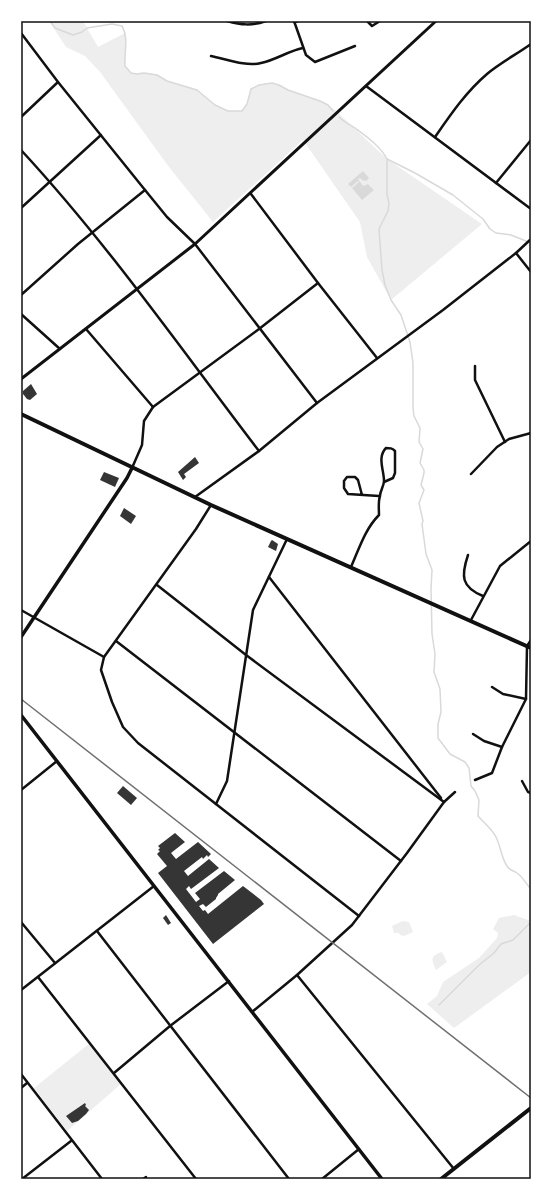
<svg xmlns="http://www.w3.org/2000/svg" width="552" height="1200" font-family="'Roboto Serif',serif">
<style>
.green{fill:#eee}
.water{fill:#d9d9d9}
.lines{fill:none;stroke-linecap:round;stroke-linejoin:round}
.stream{stroke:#d9d9d9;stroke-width:1.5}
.building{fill:#353535}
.minor{stroke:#111;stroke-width:2.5}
.tertiary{stroke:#111;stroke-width:3}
.secondary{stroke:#111;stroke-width:3.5}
.primary{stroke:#111;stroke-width:4}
.trunk{stroke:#111;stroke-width:4}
.rail{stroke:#707070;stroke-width:1.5}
.neatline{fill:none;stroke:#111;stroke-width:1.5}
</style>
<rect width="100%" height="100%" fill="#fff"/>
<!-- green -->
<g class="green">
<path d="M49 21H83L98 47 125 33V66L131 73 137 74 144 73 157 75 167 81 197 90 215 105 228 111H242L247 104 251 89C257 86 264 83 272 84 278 84 283 88 289 90 305 96 321 100 335 110L387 159 482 224 391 300 367 257 360 222 303 140 213 222 169 167 100 72 85 56 66 47Z"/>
<path d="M514 915 528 920 531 918V972L454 1028 427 1004 437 996 443 982 479 958 497 938 498 933 493 929 499 918Z"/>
<path d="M403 921 409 922 413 932 404 936 400 935 399 933H394L392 926Z"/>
<path d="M442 952 447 962 436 970C431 959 430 956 442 952Z"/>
<path d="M90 1043 122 1083 67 1131 34 1088Z"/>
</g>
<!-- water -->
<path class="water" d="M363 171 369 178 366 181 362 180 360 178 358 179 363 186 368 184 374 190 362 200 352 188 359 182 358 181 351 187 348 184Z"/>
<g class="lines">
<!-- stream -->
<g class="stream">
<path d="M50 21 55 28 73 35 82 32 87 28 112 24 122 26C129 38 124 53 125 66L131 73 137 74 144 73 157 75 167 81 197 90 215 105 228 111H242L247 104 251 89 259 85 272 83 279 85 288 90 320 101 328 105 333 111"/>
<path d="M339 117C344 122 349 124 355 128 367 137 380 146 387 159V194L389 204 388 211 379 229 382 270 385 285 391 300 401 315 410 342 413 363V408L414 416 420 428 419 442 423 449 420 463 424 470V473L421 485 424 490 419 503 423 521 422 524 426 554 432 570 431 589 432 634 435 654 434 672 440 689 441 712 438 724V738L450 754 465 762 469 768 471 786 475 791 479 800 478 816C484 823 492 829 496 837 501 847 501 857 507 866 510 871 513 870 517 873 523 877 526 884 531 889"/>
<path d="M387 159 415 173 453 195 483 219 490 229 496 233 511 235 531 243"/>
<path d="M439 1005 479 965 494 953 501 944 513 940 531 922"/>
</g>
</g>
<!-- building -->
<g class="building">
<path d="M31 384 37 394 30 400 27 399 23 394V391Z"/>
<path d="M195 457 199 463 184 474 186 477 183 480 178 472Z"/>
<path d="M104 472 119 478 115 487 100 480Z"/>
<path d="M124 508 136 516 131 524 120 516Z"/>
<path d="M272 540 278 544 276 551 268 547 271 541Z"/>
<path d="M123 786 137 798 131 805 117 793Z"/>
<path d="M175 833 185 842 171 853 176 859 198 842 211 854 208 857 207 855 203 859 202 857 184 871 188 876 209 859 219 868 191 889 189 886 186 889 196 902 200 899 195 893 224 871 235 880 218 894V895L216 898V899L206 907 203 904 199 906 203 911 205 910 208 914 243 886 261 900 264 904 213 944 158 873 167 866 157 854 160 851 158 850 160 848 158 846Z"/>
<path d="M166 915 171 923 168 925 163 918Z"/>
<path d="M85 1103 86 1105 85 1106 89 1110 86 1114 78 1121 72 1123 66 1116Z"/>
</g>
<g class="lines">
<!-- minor -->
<g class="minor">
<path d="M227 21C241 25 252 26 266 21"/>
<path d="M294 21 306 55 315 62 355 46"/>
<path d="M367 21 372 26 380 21"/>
<path d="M294 22 299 21"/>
<path d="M21 33 58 82 145 190 167 217 195 244 317 403"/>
<path d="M211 56C226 59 246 67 261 63 276 60 288 51 303 48"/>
<path d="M366 86 531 209"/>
<path d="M21 117 58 82"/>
<path d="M435 137C451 114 466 92 487 74 500 63 517 54 531 44"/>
<path d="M21 150C108 244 181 349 259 451"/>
<path d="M496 183 531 140"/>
<path d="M251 194 318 283 377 358"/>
<path d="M21 208 101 135"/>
<path d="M516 253 531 272"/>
<path d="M21 295 78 244 145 190"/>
<path d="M21 314 60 349"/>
<path d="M86 329 153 407"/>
<path d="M475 366V380L505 442"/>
<path d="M132 468 142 445 144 421 153 407 259 329 318 283"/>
<path d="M471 474 497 447 509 439 531 433"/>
<path d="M362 495 358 480 355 477H347L344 481V488L348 494 379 496"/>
<path d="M195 497 259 451 317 403 443 310 516 253 531 239"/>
<path d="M211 505 196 529 104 657 101 670 112 702 123 727 138 743 359 916"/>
<path d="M468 555C461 576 461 587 483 596"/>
<path d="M351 567C359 549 365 529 379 515 379 509 378 502 380 496 380 491 384 486 384 481 384 470 377 457 386 448 390 448 392 448 395 451V473L393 478 384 482"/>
<path d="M269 577 441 798"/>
<path d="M157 585 246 655 444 802"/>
<path d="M21 610 104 657"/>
<path d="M471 620 500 566 531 541"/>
<path d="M116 641 401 861"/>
<path d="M492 687 503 694 526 699"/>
<path d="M473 734 484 741 502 747"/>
<path d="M475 780 492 773 502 747 526 699 527 646 531 640"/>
<path d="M522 781 528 792 531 793"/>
<path d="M21 790 57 761"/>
<path d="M216 804 227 781 253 610 287 539"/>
<path d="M21 922 55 963"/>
<path d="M97 931 289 1179"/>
<path d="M297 975 454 1169"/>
<path d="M38 977 196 1179"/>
<path d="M21 990 154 886"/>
<path d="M252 1012 297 975 352 925 407 853 444 802 455 792"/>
<path d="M114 1073 170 1026 229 981"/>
<path d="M21 1074 102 1179"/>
<path d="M21 1088 27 1083"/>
<path d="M22 1179 71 1141"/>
<path d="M143 1179 146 1177"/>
<path d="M322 1179 359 1149"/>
</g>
<!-- tertiary -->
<path class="tertiary" d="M21 379 195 244 436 21"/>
<!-- secondary -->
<g class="secondary">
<path d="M21 637 127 478 132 468"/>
<path d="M21 715 382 1179"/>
</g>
<!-- primary -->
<path class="primary" d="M441 1179 531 1108"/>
<!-- trunk -->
<path class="trunk" d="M21 414 211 505 531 648"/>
<!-- rail -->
<path class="rail" d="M21 699 531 1098"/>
</g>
<!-- border -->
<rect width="552" height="1200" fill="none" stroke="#ffffff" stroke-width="44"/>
<rect x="22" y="22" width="508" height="1156" class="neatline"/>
</svg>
